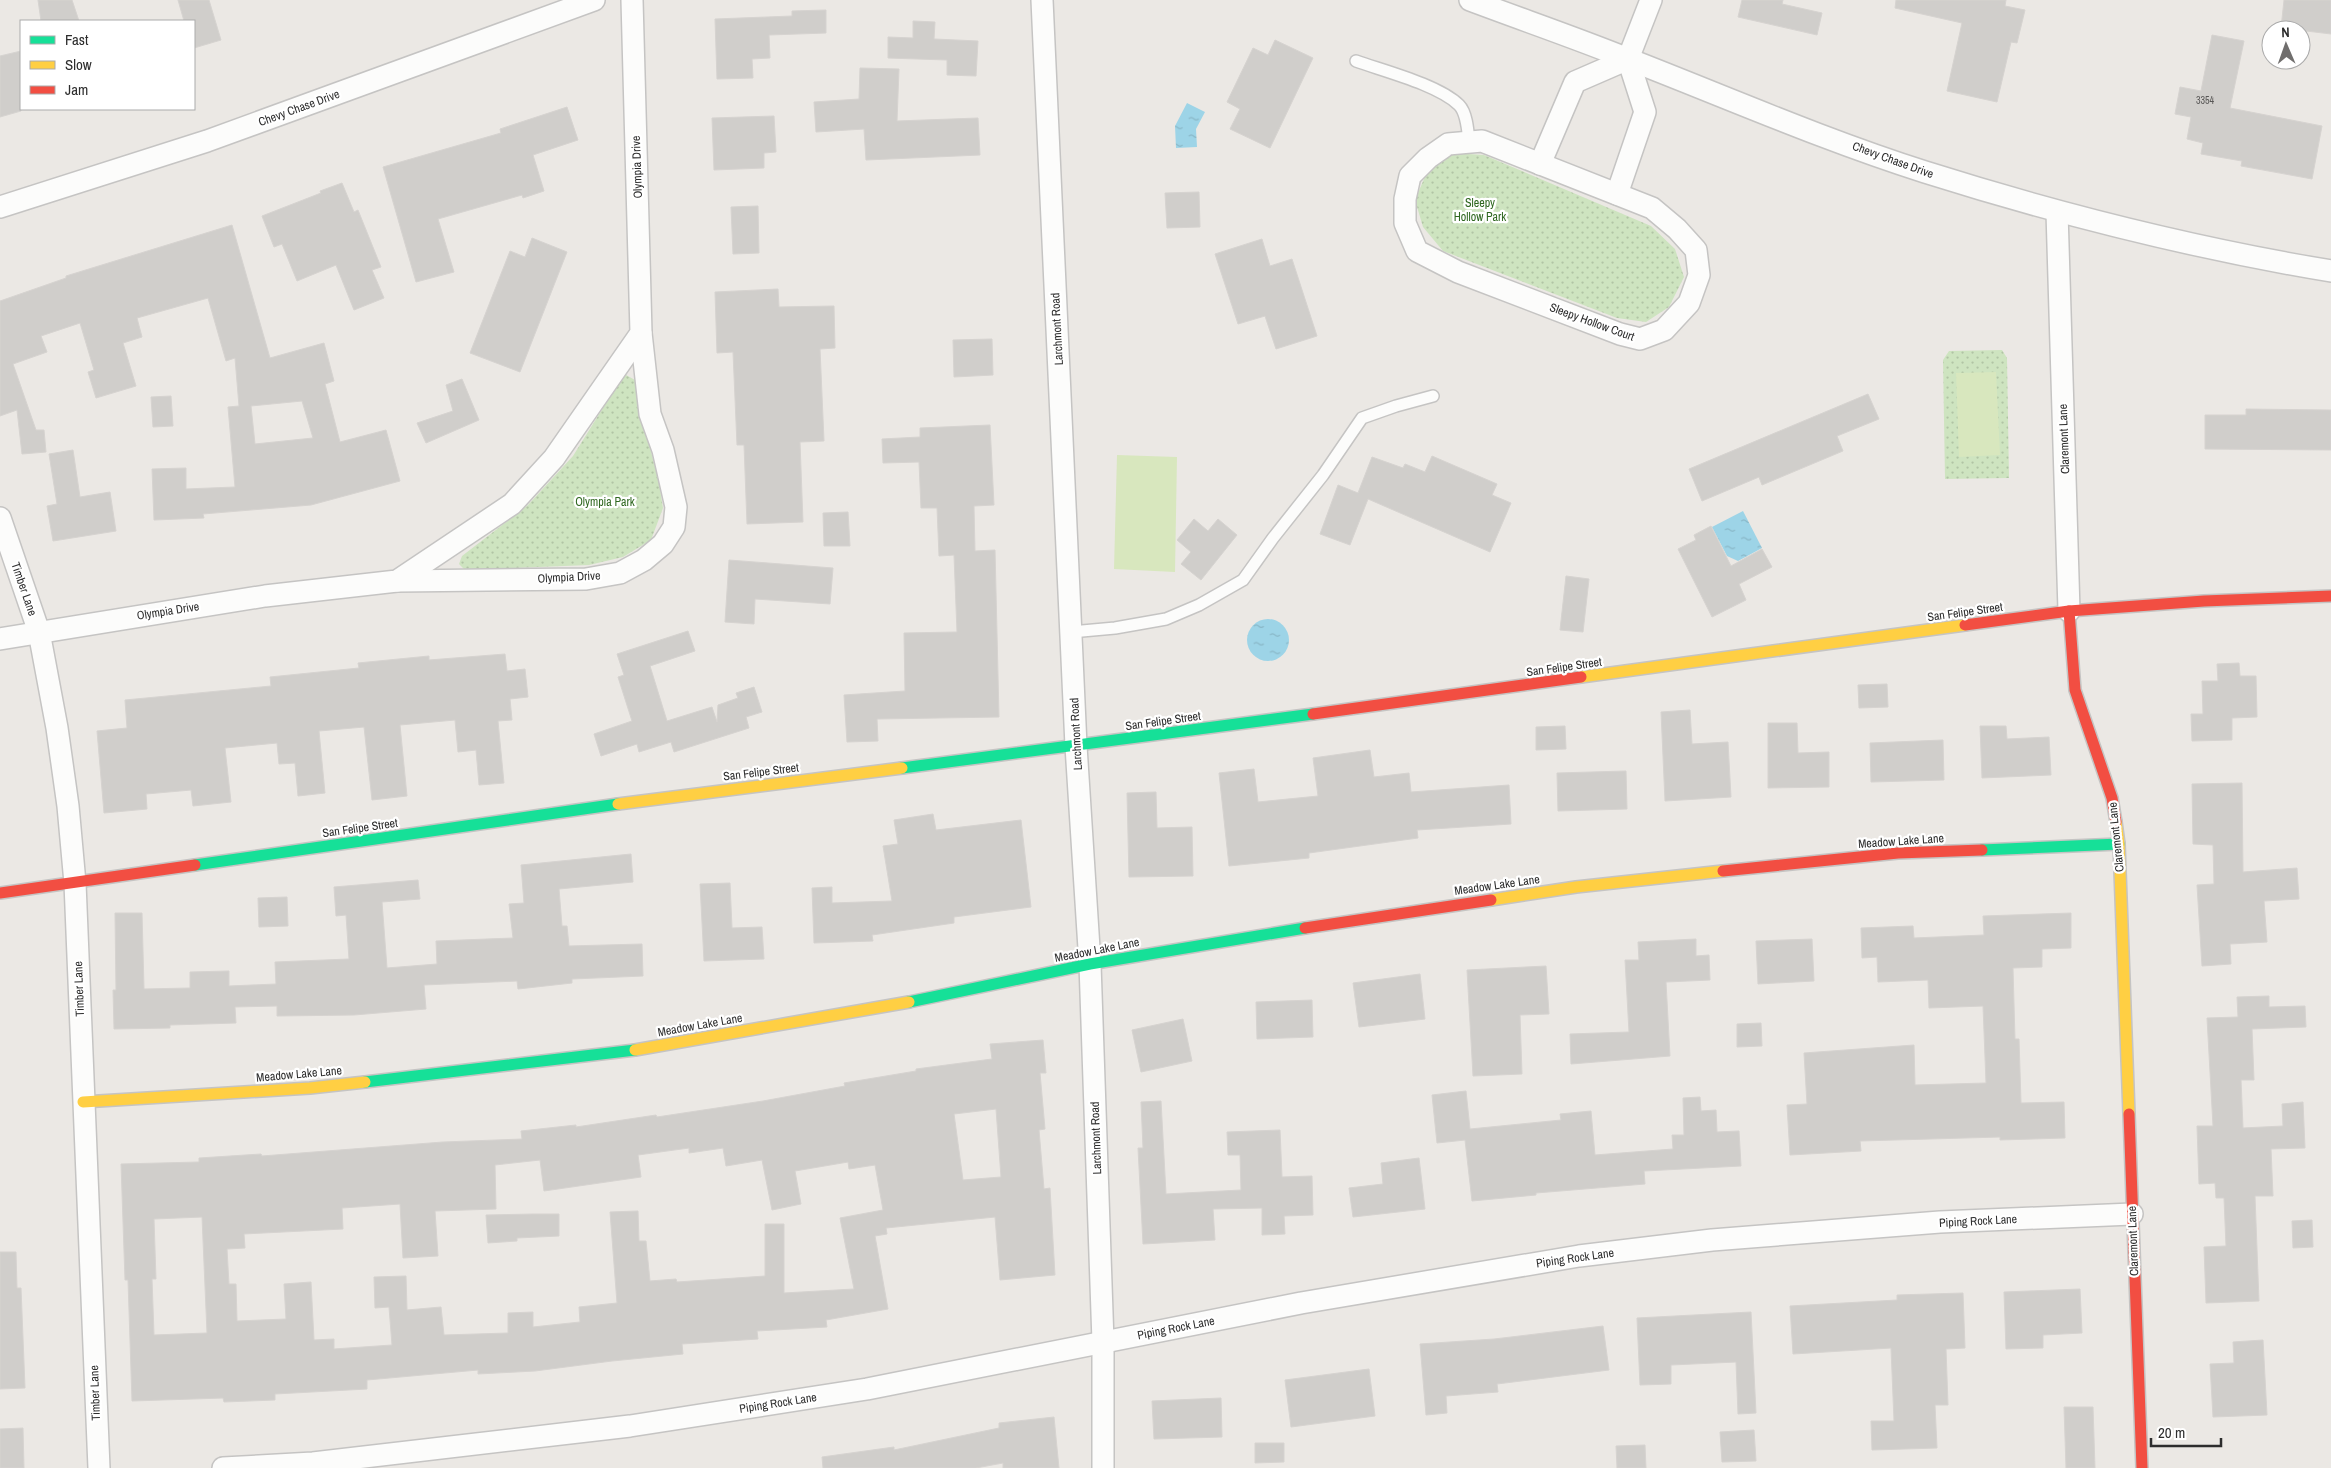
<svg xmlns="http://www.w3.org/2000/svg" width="2331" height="1468" font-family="'Archivo Narrow',sans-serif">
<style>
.park{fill:url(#park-dots)}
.pitch{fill:#d8e7be}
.water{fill:url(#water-ripples)}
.building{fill:#d0cecb;stroke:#d6d3d0;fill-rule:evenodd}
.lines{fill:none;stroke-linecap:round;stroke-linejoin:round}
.lane-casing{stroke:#c5c4c3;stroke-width:14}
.street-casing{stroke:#c5c4c3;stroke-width:24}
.fast-casing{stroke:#c5c4c3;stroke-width:14}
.slow-casing{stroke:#c5c4c3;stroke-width:14}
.jam-casing{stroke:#c5c4c3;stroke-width:14}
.lane{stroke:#fcfcfb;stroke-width:11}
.street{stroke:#fcfcfb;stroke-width:21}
.fast{stroke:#16e098;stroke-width:11}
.slow{stroke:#ffcf43;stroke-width:11}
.jam{stroke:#f24e42;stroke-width:11}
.labels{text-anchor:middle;stroke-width:4.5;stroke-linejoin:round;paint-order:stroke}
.number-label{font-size:10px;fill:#585756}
.street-label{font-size:12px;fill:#2d2d2d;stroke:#fff}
.park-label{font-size:12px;fill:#2f6720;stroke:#fff}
</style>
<defs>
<pattern id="park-dots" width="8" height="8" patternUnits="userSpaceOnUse" patternTransform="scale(1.25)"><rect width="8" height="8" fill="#cee4c0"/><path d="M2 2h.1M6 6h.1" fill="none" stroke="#b1c4a5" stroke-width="1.8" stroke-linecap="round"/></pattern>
<pattern id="water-ripples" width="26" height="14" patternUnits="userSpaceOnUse" patternTransform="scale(1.25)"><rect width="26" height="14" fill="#9dd4e7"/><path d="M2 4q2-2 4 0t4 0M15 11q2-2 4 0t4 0" fill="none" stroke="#88b6c6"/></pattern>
</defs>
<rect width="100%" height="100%" fill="#ebe8e4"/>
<!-- park -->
<g class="park">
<path d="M1453 153 1484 155 1651 226 1675 249 1684 277 1669 307 1646 322 1617 318 1443 251 1423 227 1415 200 1427 172Z"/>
<path d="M2002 350 2007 358 2009 478 1945 479 1943 360 1949 351Z"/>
<path d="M626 375 635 380 638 400 659 483 663 508 651 540 623 557 589 565 465 570 459 564 462 556 528 505 573 456 621 379Z"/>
</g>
<!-- pitch -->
<g class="pitch">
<path d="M1996 372 2000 455 1959 457 1956 373Z"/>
<path d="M1117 455 1177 457 1175 572 1114 569Z"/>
</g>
<!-- water -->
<g class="water">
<path d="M1187 103 1205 112 1196 129 1197 147 1176 148 1175 126Z"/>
<path d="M1743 511 1762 548 1738 561 1727 556 1712 527Z"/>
<circle cx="1268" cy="640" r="21"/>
</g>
<!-- building -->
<g class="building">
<path d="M38 0H72L79 21H41Z"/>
<path d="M178 0H209L221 40 194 48V21H184Z"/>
<path d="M1742 0H1783L1782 4 1822 13 1817 35 1738 17Z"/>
<path d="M1896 0H2006L2005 6 2025 10 2017 43 2011 42 1997 102 1947 91 1962 23 1895 8Z"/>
<path d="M2284 0H2331V34L2281 28Z"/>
<path d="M826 10V33L769 35 770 58 752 59 753 78 717 79 715 19 792 16V11Z"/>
<path d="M913 21 935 22 934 39 978 41 976 76 947 75V60L888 58V37L913 38Z"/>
<path d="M2212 35 2244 41 2230 108 2322 126 2312 179 2241 166 2242 161 2201 154 2203 143 2187 139 2191 117 2175 114 2180 87 2201 91Z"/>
<path d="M1275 40 1313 58 1270 148 1230 129 1240 109 1227 102 1253 48 1268 55Z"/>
<path d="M21 51V111L0 117V56Z"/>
<path d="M860 68 899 69 897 121 978 118 980 155 866 160 864 129 816 132 814 102 859 99Z"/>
<path d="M567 107 578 140 533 155 544 191 523 198 522 195 438 219 454 272 416 282 383 167 501 133 500 129Z"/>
<path d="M774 116 776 152 764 153V168L714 170 712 118Z"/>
<path d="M342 183 354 212 358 210 381 267 372 270 384 298 354 310 336 265 297 281 282 244 274 247 262 216 321 193 320 191Z"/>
<path d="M1199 192 1200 227 1167 228 1165 193Z"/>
<path d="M758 206 759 253 733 254 731 207Z"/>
<path d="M232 225 270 358 324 343 334 381 325 384 340 442 386 430 400 481 311 505 203 514 204 518 154 520 152 469 186 468V489L235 487 228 407 239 406 235 358 226 361 208 298 137 318 142 337 123 343 136 386 96 398 88 372 94 370 80 323 41 336 47 352 13 364 36 430H44L46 452 22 454 17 410 0 416V301L66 278V276ZM302 401 313 438 255 444 251 406Z"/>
<path d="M532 238 567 252 520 372 470 353 510 251 525 257Z"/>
<path d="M1262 239 1270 266 1292 259 1317 336 1276 349 1265 316 1238 324 1215 254Z"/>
<path d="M778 289 779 307 834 306 835 348 820 349 824 441 800 442 803 522 747 524 744 445H737L733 352 717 353 715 292Z"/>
<path d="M992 339 993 375 954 377 953 340Z"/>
<path d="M462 379 479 420 426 443 417 423 453 411 446 385Z"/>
<path d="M1868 394 1879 419 1837 436 1843 451 1762 485 1759 477 1702 501 1689 469Z"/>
<path d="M171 396 173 426 153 427 151 397Z"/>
<path d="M2246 409 2331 410V450L2205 449V415H2246Z"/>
<path d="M990 425 994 505 974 506 975 551 995 550 999 717 877 719 878 741 847 742 844 695 905 691 904 633 957 632 954 555 939 556 937 508H921L919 462 883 463 882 439 920 437V428Z"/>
<path d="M73 450 80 497 110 492 116 531 53 541 47 506 57 504 49 454Z"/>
<path d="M1432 456 1497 484 1492 495 1511 503 1490 552 1368 499 1350 545 1320 534 1338 485 1358 493 1372 457 1403 468 1405 464 1425 472Z"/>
<path d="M848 512 850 546H824L823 513Z"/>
<path d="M1194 519 1208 531 1218 519 1237 535 1201 580 1181 564 1191 552 1177 540Z"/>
<path d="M1711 526 1731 566 1762 549 1772 567 1739 584 1746 600 1712 617 1678 549 1696 540 1694 535Z"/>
<path d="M729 560 833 568 830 604 755 599 754 624 725 622Z"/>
<path d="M1566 576 1589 579 1583 632 1560 630Z"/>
<path d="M688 631 695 651 650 666 667 721 712 707 717 722 718 705 738 698 736 693 754 687 762 712 746 717 749 728 674 752 671 742 639 752 637 744 601 756 594 734 632 721 618 677 624 675 617 654Z"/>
<path d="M505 654 507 671 525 669 528 697 510 699 512 720 498 721 504 783 479 785 476 750 458 752 455 720 400 725 407 796 372 800 364 727 319 731 325 793 298 796 295 763 279 764 277 743 225 748 231 802 193 806 191 790 146 794 147 809 104 813 97 731 127 728 125 700 271 686 270 677 359 668 358 663 429 656V660Z"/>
<path d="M2239 663 2240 676H2256L2257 717 2232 718V740L2192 741 2191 714H2203L2202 681H2218L2217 664Z"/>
<path d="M1887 684 1888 707 1859 708 1858 685Z"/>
<path d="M1690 710 1692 744 1728 742 1731 797 1665 801 1661 712Z"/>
<path d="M1768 723H1797L1798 753 1829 752V787L1768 788Z"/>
<path d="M1565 726 1566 749 1536 750V727Z"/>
<path d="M1980 726H2006L2007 739 2049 737 2051 775 1982 778Z"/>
<path d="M1943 740 1944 780 1871 782 1870 743Z"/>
<path d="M1370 750 1374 777 1409 773 1411 792 1509 785 1511 824 1417 830 1418 838 1309 853V858L1229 866 1219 773 1254 769 1258 802 1318 796 1313 758Z"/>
<path d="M1626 771 1627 809 1558 811 1557 773Z"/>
<path d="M2242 783 2243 872 2297 868 2299 899 2264 901 2267 942 2230 944 2231 964 2202 966 2197 885 2214 884 2213 845 2193 844 2192 784Z"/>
<path d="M1156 792 1157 828 1192 827 1193 876 1129 877 1127 793Z"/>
<path d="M933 814 936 830 1021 820 1031 907 954 917V923L872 935 873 941 814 943 812 888 832 887V903L892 901 883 846 898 844 894 820Z"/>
<path d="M631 854 633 882 559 889 562 926H567L569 946 642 944 643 976 572 979V983L518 989 517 981 424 985 426 1009 354 1015 277 1016V1006L235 1007 236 1023 170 1025V1028L114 1029 113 990H116L115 913H142L144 989 190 988V972L229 971V986L276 984 275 962 349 959 346 915 336 916 334 887 418 880 420 899 382 902 387 968 437 964 436 941 513 938 509 904 524 903 521 865Z"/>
<path d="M730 883 732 928 762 927 764 959 704 961 700 884Z"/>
<path d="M287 897 288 926 259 927 258 898Z"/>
<path d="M2071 913V948L2042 949V967L2013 968 2015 1039H2019L2021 1103 2064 1102 2065 1138 2000 1140V1137L1860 1141 1861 1151 1790 1155 1787 1105 1807 1104 1804 1053 1914 1045 1915 1085 1986 1083 1983 1006 1929 1008 1928 980 1878 982 1877 957 1862 958 1861 928 1913 926 1914 938 1984 935 1983 916Z"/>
<path d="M1696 939V956L1709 955 1710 980 1666 982 1670 1056 1571 1064 1570 1034 1629 1032 1625 960H1639L1638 942Z"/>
<path d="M1812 939 1814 981 1758 984 1756 941Z"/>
<path d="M1546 966 1549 1014 1520 1015 1522 1074 1473 1076 1467 970Z"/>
<path d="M1420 974 1425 1019 1359 1027 1353 983Z"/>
<path d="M2269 996V1007L2305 1006 2306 1027 2252 1029 2254 1080H2241L2243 1128 2283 1126 2282 1104 2303 1102 2305 1148 2271 1149 2273 1196H2255L2259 1301 2206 1303 2204 1247 2226 1246 2224 1198H2216L2215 1183 2199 1184 2197 1126H2213L2207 1018 2238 1017 2237 997Z"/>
<path d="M1312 1000 1313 1037 1257 1039 1256 1002Z"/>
<path d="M1183 1019 1192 1061 1141 1072 1132 1030Z"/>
<path d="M1761 1023 1762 1046 1737 1047V1024Z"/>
<path d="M1043 1040 1046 1073H1040L1045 1129 1039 1130 1044 1189 1050 1188 1055 1275 1000 1280 995 1217 886 1228 887 1234 875 1236 888 1309 826 1320 827 1327 757 1331 758 1339 682 1344 683 1354 612 1361 535 1371 478 1374V1370L367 1380V1389L275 1394V1400L224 1402 223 1398 132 1401 128 1280H125L121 1164 199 1162V1158L261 1154 262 1156 443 1142 522 1139 521 1131 576 1125V1127L656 1115 657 1117 763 1101 845 1086 844 1083 916 1071V1069L992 1059 990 1044ZM996 1109 1001 1177 963 1180 954 1114ZM689 1148V1153L723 1148 726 1166 762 1160 772 1210 801 1204 795 1171 848 1162 849 1169 875 1165 883 1210 840 1218 854 1289 784 1293V1224H765V1276L677 1282 676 1279 650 1281 646 1241H639L638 1211 610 1212 617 1303 579 1307 580 1322 533 1327V1312L508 1313V1333L444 1335 441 1307 407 1310 406 1276 374 1277 375 1308 389 1307 392 1345 334 1349V1339L314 1340 311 1282 284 1284 286 1319 237 1321 236 1284H229L227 1249 245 1248 244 1234 343 1229 342 1208 400 1204 403 1258 438 1256 435 1211 496 1209 495 1165 540 1160 544 1191 641 1177 638 1155ZM202 1217 207 1333 154 1335 152 1279H156L154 1219Z"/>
<path d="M1466 1091 1470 1129 1561 1120 1560 1114 1591 1111 1595 1155 1673 1149 1672 1135H1684L1683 1098 1700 1097 1701 1111 1716 1110 1717 1132 1739 1131 1741 1166 1644 1171 1645 1184 1536 1193V1195L1472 1201 1465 1140 1437 1143 1432 1095Z"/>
<path d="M1161 1101 1166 1194 1241 1190 1240 1155H1228L1227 1132 1280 1130 1282 1177 1312 1176 1313 1215 1284 1216 1285 1234 1262 1235V1208L1213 1209 1215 1240 1143 1244 1138 1148H1143L1141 1102Z"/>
<path d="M1419 1158 1425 1209 1353 1217 1349 1188 1383 1184 1381 1163Z"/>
<path d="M533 1214H559V1236L517 1238V1241L488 1243 486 1215Z"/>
<path d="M2312 1220 2313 1247 2293 1248 2292 1221Z"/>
<path d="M0 1252H16L17 1288H21L25 1388 0 1389Z"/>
<path d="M2080 1289 2082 1333 2043 1335V1348L2006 1349 2004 1292Z"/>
<path d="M1963 1293 1965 1348 1946 1349 1948 1405H1935L1937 1448 1872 1450 1871 1421H1894L1891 1348 1793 1354 1790 1306 1897 1300V1295Z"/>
<path d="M1751 1312 1756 1413 1738 1414 1736 1362 1671 1365V1384L1640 1385 1637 1318Z"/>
<path d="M1603 1326 1609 1370 1497 1384 1498 1392 1446 1396 1447 1413 1426 1415 1420 1344 1494 1339Z"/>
<path d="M2263 1340 2267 1415 2213 1417 2210 1364 2234 1363 2233 1342Z"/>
<path d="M1369 1369 1375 1416 1291 1427 1285 1380Z"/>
<path d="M1221 1398 1222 1437 1154 1439 1152 1401Z"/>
<path d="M2064 1407H2093L2095 1468H2066Z"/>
<path d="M1054 1417 1059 1468H1003V1463L976 1468H823L822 1457 894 1447V1450L999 1428V1423Z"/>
<path d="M23 1428 24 1468H0V1429Z"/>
<path d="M1754 1430 1756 1461 1722 1462 1720 1432Z"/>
<path d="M1255 1443H1284V1462L1255 1463Z"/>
<path d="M1645 1445 1646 1468H1617L1616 1446Z"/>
</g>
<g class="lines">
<!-- lane casing -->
<g class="lane-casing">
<g id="lane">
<path d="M1356 61C1384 71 1439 85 1459 105 1467 113 1468 132 1469 142"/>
<path d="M1071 632 1115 628 1166 619 1199 605 1243 580 1273 538 1323 475 1362 418 1396 406 1433 396"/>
</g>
</g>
<!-- street casing -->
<g class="street-casing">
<g id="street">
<path d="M1042 0 1076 746 1090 964 1103 1342V1468"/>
<path d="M1470 0C1523 20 1576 38 1628 59 1726 97 1824 140 1925 172 2058 214 2193 248 2331 271"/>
<path d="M1482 141 1652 208 1677 229 1696 250 1699 275 1689 303 1664 330 1640 339 1620 334 1458 272 1417 251 1405 223V199L1410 176 1428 158 1448 144Z"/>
<path d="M1540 164 1575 82 1628 59"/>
<path d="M1617 194 1645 112 1628 59 1651 0"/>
<path d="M0 207 207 141 594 0"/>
<path d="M2057 212 2069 611"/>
<path d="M0 518 39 632 57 728 68 806 75 883 99 1468"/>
<path d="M397 581 586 579 620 573 644 560 663 544 674 527 676 507 663 450 650 414 641 333"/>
<path d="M0 639 265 596 397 581 512 504 554 458 641 333 632 0"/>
<path d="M223 1468 313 1463 630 1426 867 1389 1301 1303 1579 1256 1712 1240 1940 1222 2132 1214"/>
</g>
</g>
<!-- fast casing -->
<g class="fast-casing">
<g id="fast">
<path d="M902 768 1313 714"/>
<path d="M1982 850 2119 844"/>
<path d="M195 865 618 804"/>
<path d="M909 1002 1090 964 1305 928"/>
<path d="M365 1082 635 1050"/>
</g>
</g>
<!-- slow casing -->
<g class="slow-casing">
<g id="slow">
<path d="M1581 677 1965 625"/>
<path d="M618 804 902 768"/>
<path d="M2116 822 2119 844 2129 1114"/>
<path d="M1491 900 1576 887 1723 871"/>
<path d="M635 1050 909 1002"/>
<path d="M83 1102 310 1088 365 1082"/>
</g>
</g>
<!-- jam casing -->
<g class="jam-casing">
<g id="jam">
<path d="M2069 611 2075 690 2112 798 2116 822"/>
<path d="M1965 625 2069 611 2204 601 2331 596"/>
<path d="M1313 714 1581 677"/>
<path d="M1723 871 1898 853 1982 850"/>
<path d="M0 893 195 865"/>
<path d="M1305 928 1491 900"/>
<path d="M2129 1114 2142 1468"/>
</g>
</g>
<!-- lane -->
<use href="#lane" class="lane"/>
<!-- street -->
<use href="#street" class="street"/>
<!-- fast -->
<use href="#fast" class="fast"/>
<!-- slow -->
<use href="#slow" class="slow"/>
<!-- jam -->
<use href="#jam" class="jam"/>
</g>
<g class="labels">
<!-- number labels -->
<g class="number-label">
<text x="2205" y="104">3354</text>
</g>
<!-- street labels -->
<g class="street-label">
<text transform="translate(299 108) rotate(-20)" y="4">Chevy Chase Drive</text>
<text transform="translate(1893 160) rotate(20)" y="4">Chevy Chase Drive</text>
<text transform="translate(637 167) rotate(-92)" y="4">Olympia Drive</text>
<text transform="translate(1592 322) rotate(20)" y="4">Sleepy Hollow Court</text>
<text transform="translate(1057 329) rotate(-93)" y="4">Larchmont Road</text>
<text transform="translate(2064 439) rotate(-92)" y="4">Claremont Lane</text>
<text transform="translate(569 577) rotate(-3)" y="4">Olympia Drive</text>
<text transform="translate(24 589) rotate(71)" y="4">Timber Lane</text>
<text transform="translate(168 611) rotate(-9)" y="4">Olympia Drive</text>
<text transform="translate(1965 612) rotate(-8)" y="4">San Felipe Street</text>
<text transform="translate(1564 667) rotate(-8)" y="4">San Felipe Street</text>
<text transform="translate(1163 721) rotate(-8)" y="4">San Felipe Street</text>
<text transform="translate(1076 734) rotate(-93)" y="4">Larchmont Road</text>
<text transform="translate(761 772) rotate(-7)" y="4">San Felipe Street</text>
<text transform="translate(360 828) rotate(-8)" y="4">San Felipe Street</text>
<text transform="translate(2116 837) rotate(-96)" y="4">Claremont Lane</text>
<text transform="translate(1901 841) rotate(-4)" y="4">Meadow Lake Lane</text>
<text transform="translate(1497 885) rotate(-8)" y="4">Meadow Lake Lane</text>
<text transform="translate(1097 950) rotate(-11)" y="4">Meadow Lake Lane</text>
<text transform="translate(79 989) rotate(-92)" y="4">Timber Lane</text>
<text transform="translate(700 1025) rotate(-10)" y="4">Meadow Lake Lane</text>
<text transform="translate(299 1074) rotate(-5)" y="4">Meadow Lake Lane</text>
<text transform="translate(1096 1138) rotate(-92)" y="4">Larchmont Road</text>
<text transform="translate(1978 1221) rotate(-3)" y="4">Piping Rock Lane</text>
<text transform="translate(2133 1241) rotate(-92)" y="4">Claremont Lane</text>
<text transform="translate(1575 1258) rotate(-8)" y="4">Piping Rock Lane</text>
<text transform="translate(1176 1328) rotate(-11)" y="4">Piping Rock Lane</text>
<text transform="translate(95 1393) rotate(-92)" y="4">Timber Lane</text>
<text transform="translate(778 1403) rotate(-9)" y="4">Piping Rock Lane</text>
</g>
<!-- park labels -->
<g class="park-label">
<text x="1480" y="207">Sleepy<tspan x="1480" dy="14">Hollow Park</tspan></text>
<text x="605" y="506">Olympia Park</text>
</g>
</g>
<!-- legend -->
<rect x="20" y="20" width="175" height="90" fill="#ffffff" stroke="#ababab"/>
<rect x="30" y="36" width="25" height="8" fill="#16e098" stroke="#ababab"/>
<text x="65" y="45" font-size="15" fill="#2d2d2d">Fast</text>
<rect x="30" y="61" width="25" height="8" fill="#ffcf43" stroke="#ababab"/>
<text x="65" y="70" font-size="15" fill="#2d2d2d">Slow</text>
<rect x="30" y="86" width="25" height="8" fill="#f24e42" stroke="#ababab"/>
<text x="65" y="95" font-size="15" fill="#2d2d2d">Jam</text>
<!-- north arrow -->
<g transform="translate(2286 45) rotate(358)"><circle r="24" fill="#ffffff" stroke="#ababab"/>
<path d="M0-4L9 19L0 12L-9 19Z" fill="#706e6d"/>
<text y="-8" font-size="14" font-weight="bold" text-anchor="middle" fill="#2d2d2d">N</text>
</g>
<!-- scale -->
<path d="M2151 1438v8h70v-8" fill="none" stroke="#2d2d2d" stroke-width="2.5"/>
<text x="2158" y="1438" font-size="15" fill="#2d2d2d" stroke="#ffffff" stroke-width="4" paint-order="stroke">20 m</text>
</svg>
